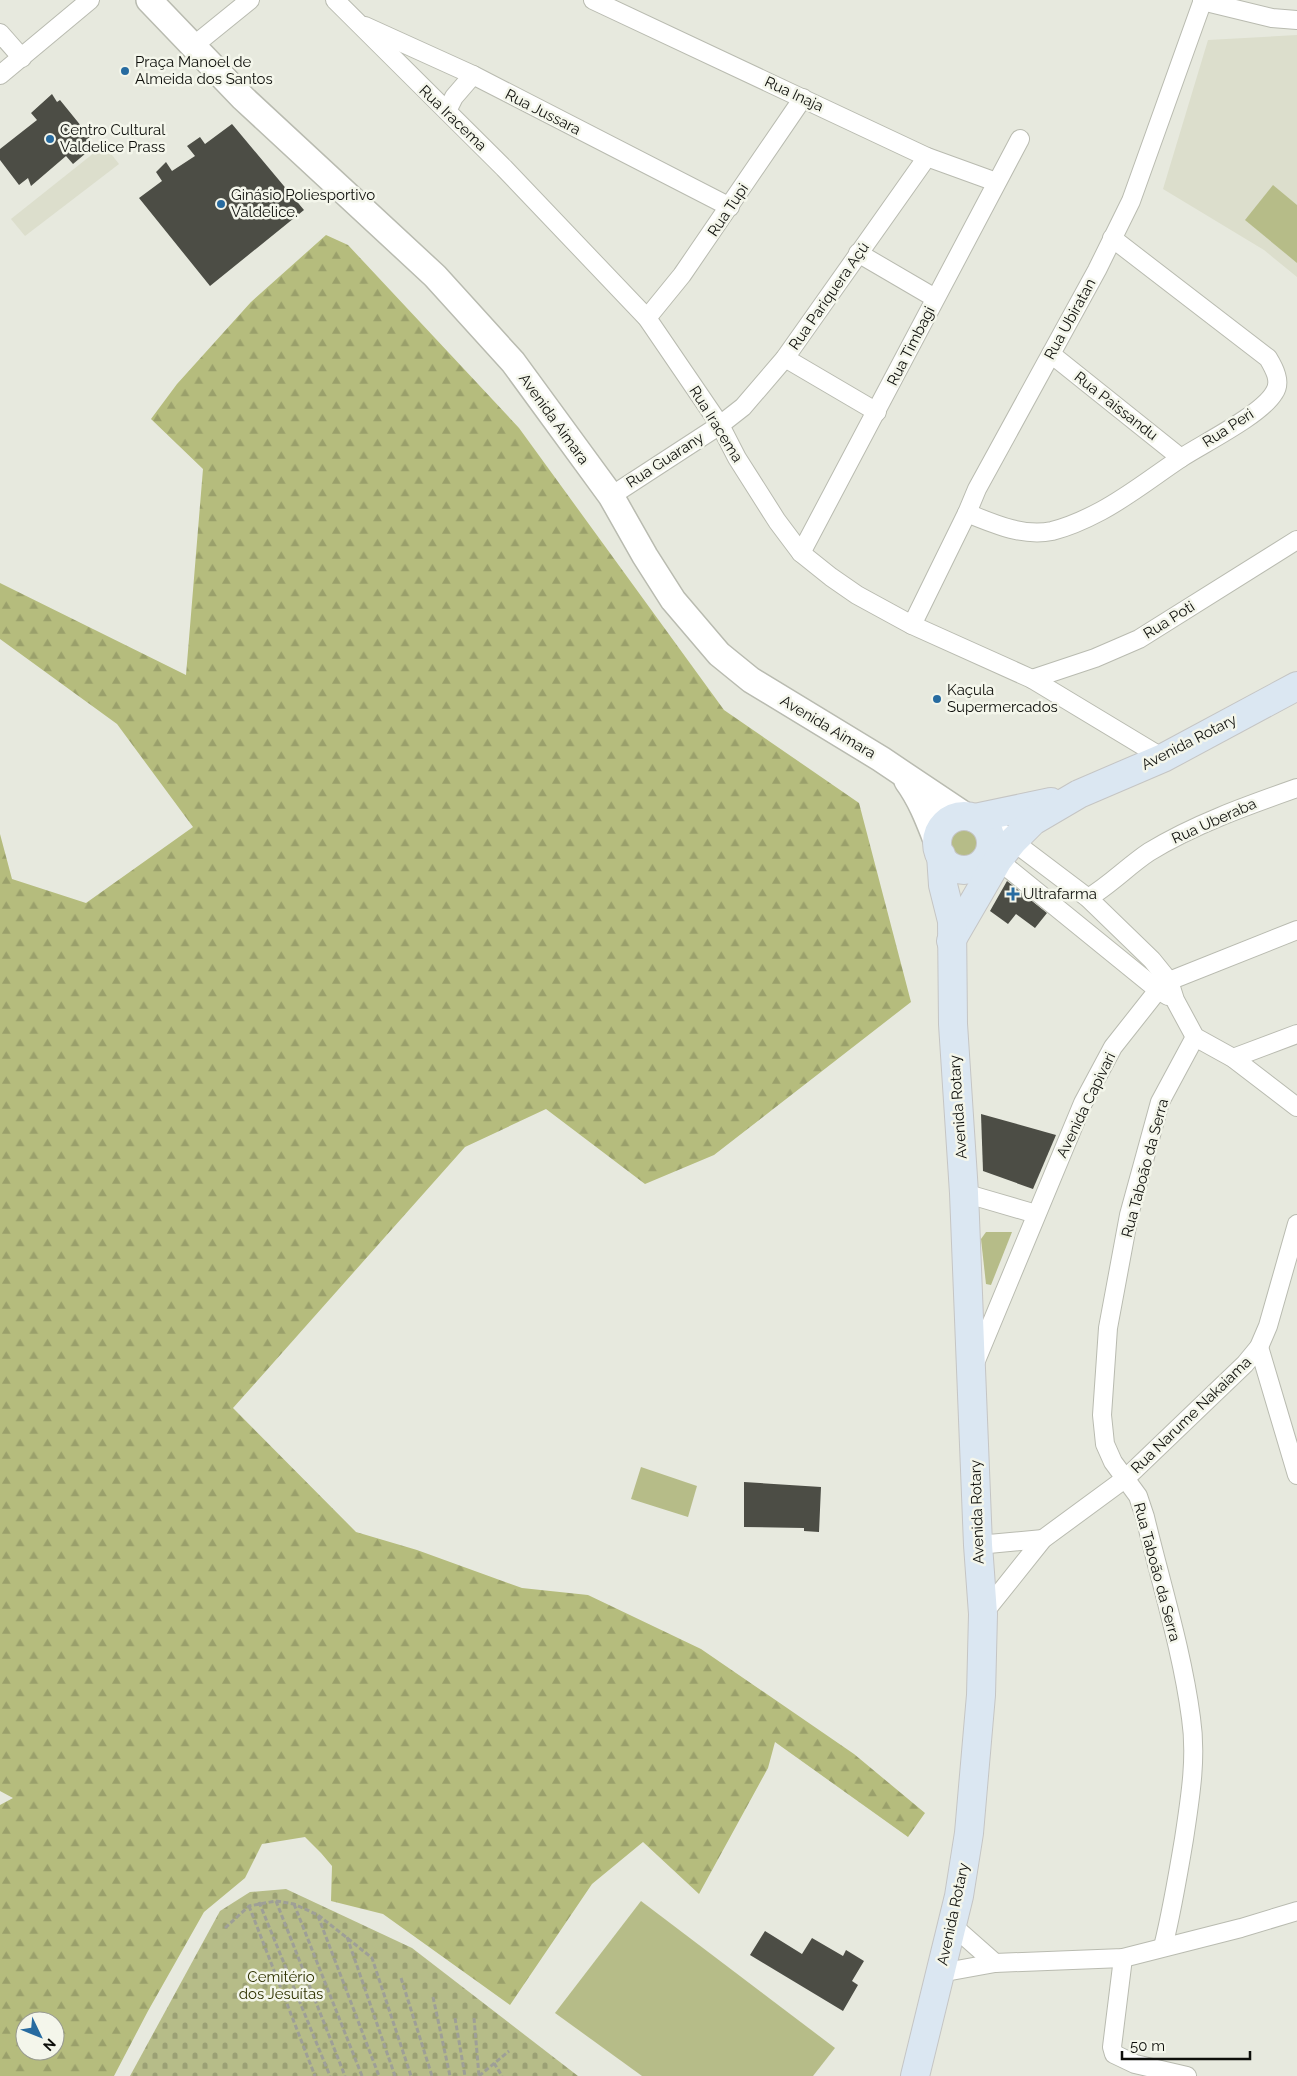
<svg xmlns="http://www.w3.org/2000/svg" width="1297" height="2076" font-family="Raleway,sans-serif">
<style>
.built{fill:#dcdecc}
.grass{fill:#b6bc88}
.forest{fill:url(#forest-firs);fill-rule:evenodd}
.cemetery{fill:url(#cemetery-stones)}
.building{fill:#4c4d45}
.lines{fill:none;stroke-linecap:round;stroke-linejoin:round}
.minor-casing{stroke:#b9bbb0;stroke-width:20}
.secondary-casing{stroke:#b9bbb0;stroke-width:28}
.primary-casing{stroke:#c5c5c4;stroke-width:30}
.path{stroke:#9e9f97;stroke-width:3;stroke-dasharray:5 2.5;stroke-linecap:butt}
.minor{stroke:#fff;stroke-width:18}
.secondary{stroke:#fff;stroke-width:25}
.primary{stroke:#dbe7f2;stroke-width:28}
.poi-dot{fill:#276ba0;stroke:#f4f6eb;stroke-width:2}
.labels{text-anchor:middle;stroke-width:5;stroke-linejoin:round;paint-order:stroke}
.poi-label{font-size:15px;fill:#0e0f0b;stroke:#f4f6eb;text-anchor:start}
.street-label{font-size:15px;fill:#0e0f0b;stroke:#f4f6eb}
.park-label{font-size:15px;fill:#2f3200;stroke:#f4f6eb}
</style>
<defs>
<pattern id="forest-firs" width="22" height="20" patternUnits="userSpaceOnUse" patternTransform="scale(1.25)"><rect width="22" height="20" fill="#b5bc7d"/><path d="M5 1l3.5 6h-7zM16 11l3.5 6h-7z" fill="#9aa06b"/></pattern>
<pattern id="cemetery-stones" width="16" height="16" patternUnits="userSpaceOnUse" patternTransform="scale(1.25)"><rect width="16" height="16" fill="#b6bc88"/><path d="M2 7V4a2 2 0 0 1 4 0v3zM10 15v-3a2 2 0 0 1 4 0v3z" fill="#9ba074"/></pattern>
</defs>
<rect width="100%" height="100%" fill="#e7e9de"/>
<!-- built -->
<g class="built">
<path d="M1297 35V277L1264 250 1163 189 1208 40Z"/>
<path d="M104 145 119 164 25 236 11 219Z"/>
</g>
<!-- grass -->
<g class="grass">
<path d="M1273 185 1297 205V263L1245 220Z"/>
<circle cx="966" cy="843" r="17"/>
<path d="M986 1232H1012L991 1285 986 1284 981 1239Z"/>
<path d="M641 1467 697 1486 688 1517 631 1499Z"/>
<path d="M641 1901 835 2048 813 2076H642L555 2013Z"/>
</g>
<!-- forest -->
<path class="forest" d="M326 235 348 245 519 428 724 710 859 803 911 1002 714 1155 645 1184 546 1109 465 1147 233 1408 356 1532 417 1550 522 1588 588 1595 701 1649 854 1754 925 1813 908 1837 775 1742 768 1768 699 1894 643 1842 592 1884 510 2005 383 1914 331 1901 332 1866 321 1853 305 1837 262 1844 245 1878 204 1912 148 2011 114 2076H0V1805L13 1798 0 1791V834L12 879 86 903 193 827 117 724 0 639V583L186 675 203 469 151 419 177 384 251 302ZM25 2021H55V2051H25Z"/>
<!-- cemetery -->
<path class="cemetery" d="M286 1889 412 1948 578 2076H130L220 1911 250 1892Z"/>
<!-- building -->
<g class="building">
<path d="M52 94 57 102 60 100 90 137 86 140 92 148 73 164 66 156 31 186 28 178 19 185 0 160V149L37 120 31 113Z"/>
<path d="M232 124 304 210 210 286 139 198 162 181 156 172 166 162 172 171 195 156 187 146 200 137 205 144Z"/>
<path d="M1007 881 1047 913 1035 928 1016 914 1008 924 990 911Z"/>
<path d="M981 1114 1056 1135 1033 1189 983 1171Z"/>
<path d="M744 1482 821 1487 819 1532 804 1531V1528L744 1527Z"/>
<path d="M765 1931 802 1954 812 1938 843 1956 846 1950 864 1961 852 1981 858 1985 843 2011 750 1955Z"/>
</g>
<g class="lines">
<!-- minor casing -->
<g class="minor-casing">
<g id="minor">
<path d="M335 0 504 168 647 318 720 425 737 458 777 521 801 553 831 577 857 595 912 625 1032 679 1163 758"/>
<path d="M593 0 927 157 996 182"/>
<path d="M1202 1 1272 18 1297 20"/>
<path d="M365 26 473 75 730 207"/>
<path d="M0 33 22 58"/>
<path d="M192 47 250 0"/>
<path d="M0 75 90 0"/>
<path d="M447 111 454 97 473 75"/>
<path d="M858 253 935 298"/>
<path d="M647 318 682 275 803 98"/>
<path d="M1051 354 1181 458"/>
<path d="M785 358 877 412"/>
<path d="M611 496 720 425 743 407 785 358 927 157"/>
<path d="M967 513C994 524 1023 537 1052 531 1068 527 1086 519 1101 511 1129 496 1154 476 1181 458 1204 443 1261 415 1274 393 1282 382 1274 368 1268 358L1112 238"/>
<path d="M801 553 1020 139"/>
<path d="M912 625 967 513 977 489 1097 270 1131 201 1203 0"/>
<path d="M1032 679 1095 658 1139 639 1297 540"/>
<path d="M984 825 998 830 1088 898 1152 960 1169 981 1175 1000 1195 1037 1233 1058 1297 1107"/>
<path d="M998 860 1158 990 1168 996"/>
<path d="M1088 898C1110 885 1128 866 1149 852 1195 824 1246 806 1297 788"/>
<path d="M1233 1058 1297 1034"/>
<path d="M964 1193 1036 1214"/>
<path d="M1259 1347 1297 1475"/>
<path d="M975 1363 1083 1103 1113 1047 1158 990 1169 981 1297 930"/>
<path d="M978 1545 1043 1539"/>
<path d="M983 1614 1043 1539 1126 1478 1245 1364 1259 1347 1268 1326 1297 1224"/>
<path d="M952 1925 995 1963"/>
<path d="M1163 1947C1172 1911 1178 1875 1184 1839 1190 1799 1197 1758 1191 1718 1182 1650 1161 1584 1145 1517L1138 1496 1113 1462 1105 1444 1102 1415 1108 1328 1129 1215 1160 1102 1195 1037"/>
<path d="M1123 1958 1112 2047 1114 2054 1135 2064 1187 2076"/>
<path d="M940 1973 995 1963 1123 1958 1241 1928 1297 1911"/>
</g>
</g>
<!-- secondary casing -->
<g class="secondary-casing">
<g id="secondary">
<path d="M149 0 243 98 435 276 513 362 611 496 645 556 673 600 719 654 751 680 881 759 966 816"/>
<path d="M907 781C921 800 929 822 938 845"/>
</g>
</g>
<!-- primary casing -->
<g class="primary-casing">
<g id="primary">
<circle cx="964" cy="843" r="27"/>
<path d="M975 818 1051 802"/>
<path d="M951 941 998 860 1013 841 1033 821 1079 794 1163 758 1297 686"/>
<path d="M915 2076 959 1896 969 1833 981 1695 983 1614 978 1545 964 1193 953 1024 952 921 943 885 941 855"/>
</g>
</g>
<!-- path -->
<g class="path">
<path d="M276 1901 345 2076"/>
<path d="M259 1902 330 2076"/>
<path d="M294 1904 362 2076"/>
<path d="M249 1906 315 2076"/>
<path d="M318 1916 379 2076"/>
<path d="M225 1928 249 1906 276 1901 294 1904 318 1915 346 1937 372 1958 411 2076"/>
<path d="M347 1937 395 2076"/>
<path d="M401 1978 432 2076"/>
<path d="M433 1997 450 2076"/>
<path d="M455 2018 465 2076"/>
<path d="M474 2018 479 2076"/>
<path d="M494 2063 502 2076"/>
<path d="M479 2076 509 2051"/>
</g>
<!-- minor -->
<use href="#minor" class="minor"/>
<!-- secondary -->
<use href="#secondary" class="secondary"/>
<!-- primary -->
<use href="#primary" class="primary"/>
</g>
<!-- markers -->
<g class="poi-dot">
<circle cx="125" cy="71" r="5"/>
<circle cx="50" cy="139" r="5"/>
<circle cx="221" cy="204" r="5"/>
<circle cx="937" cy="699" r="5"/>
<path d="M1010.5 886.5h5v5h5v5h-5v5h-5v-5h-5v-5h5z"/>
</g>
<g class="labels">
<!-- poi labels -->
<g class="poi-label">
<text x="135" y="67">Praça Manoel de<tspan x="135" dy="17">Almeida dos Santos</tspan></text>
<text x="60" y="135">Centro Cultural<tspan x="60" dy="17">Valdelice Prass</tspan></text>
<text x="231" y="200">Ginásio Poliesportivo<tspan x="231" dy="17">Valdelice.</tspan></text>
<text x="947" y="695">Kaçula<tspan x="947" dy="17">Supermercados</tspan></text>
<text x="1023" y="899">Ultrafarma</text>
</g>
<!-- street labels -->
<g class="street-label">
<text transform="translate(794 94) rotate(25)" y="5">Rua Inaja</text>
<text transform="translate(543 112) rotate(27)" y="5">Rua Jussara</text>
<text transform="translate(453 118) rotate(44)" y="5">Rua Iracema</text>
<text transform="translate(728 210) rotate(-56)" y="5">Rua Tupi</text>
<text transform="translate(829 296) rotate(-55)" y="5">Rua Pariquera Açú</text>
<text transform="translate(1070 319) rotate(-61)" y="5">Rua Ubiratan</text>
<text transform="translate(911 346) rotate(-63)" y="5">Rua Timbagi</text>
<text transform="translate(1116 406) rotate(38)" y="5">Rua Paissandu</text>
<text transform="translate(554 419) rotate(54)" y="5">Avenida Aimara</text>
<text transform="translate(716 424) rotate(58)" y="5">Rua Iracema</text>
<text transform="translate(1228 428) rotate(-33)" y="5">Rua Peri</text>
<text transform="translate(665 460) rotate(-33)" y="5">Rua Guarany</text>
<text transform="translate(1169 620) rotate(-32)" y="5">Rua Poti</text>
<text transform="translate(828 727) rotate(31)" y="5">Avenida Aimara</text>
<text transform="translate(1189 742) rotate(-27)" y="5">Avenida Rotary</text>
<text transform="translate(1214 821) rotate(-24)" y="5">Rua Uberaba</text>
<text transform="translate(1086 1105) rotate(-64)" y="5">Avenida Capivari</text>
<text transform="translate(958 1107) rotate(-94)" y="5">Avenida Rotary</text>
<text transform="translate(1145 1168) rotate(-75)" y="5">Rua Taboão da Serra</text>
<text transform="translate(1191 1415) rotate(-44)" y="5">Rua Narume Nakaiama</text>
<text transform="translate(977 1512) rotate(-92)" y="5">Avenida Rotary</text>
<text transform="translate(1157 1572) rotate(75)" y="5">Rua Taboão da Serra</text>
<text transform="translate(953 1914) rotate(-78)" y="5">Avenida Rotary</text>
</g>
<!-- park labels -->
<g class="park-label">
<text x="281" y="1982">Cemitério<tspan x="281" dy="17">dos Jesuítas</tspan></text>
</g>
</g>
<!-- north arrow -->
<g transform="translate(40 2036) rotate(133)"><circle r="24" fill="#f4f6eb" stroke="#989a91"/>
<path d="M0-4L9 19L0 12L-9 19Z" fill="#276ba0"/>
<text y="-8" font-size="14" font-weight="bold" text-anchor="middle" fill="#0e0f0b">N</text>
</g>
<!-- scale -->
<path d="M1122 2051v8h128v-8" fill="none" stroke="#0e0f0b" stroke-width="2.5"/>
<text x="1130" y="2051" font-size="15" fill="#0e0f0b" stroke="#f4f6eb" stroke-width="4" paint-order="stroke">50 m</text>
</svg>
